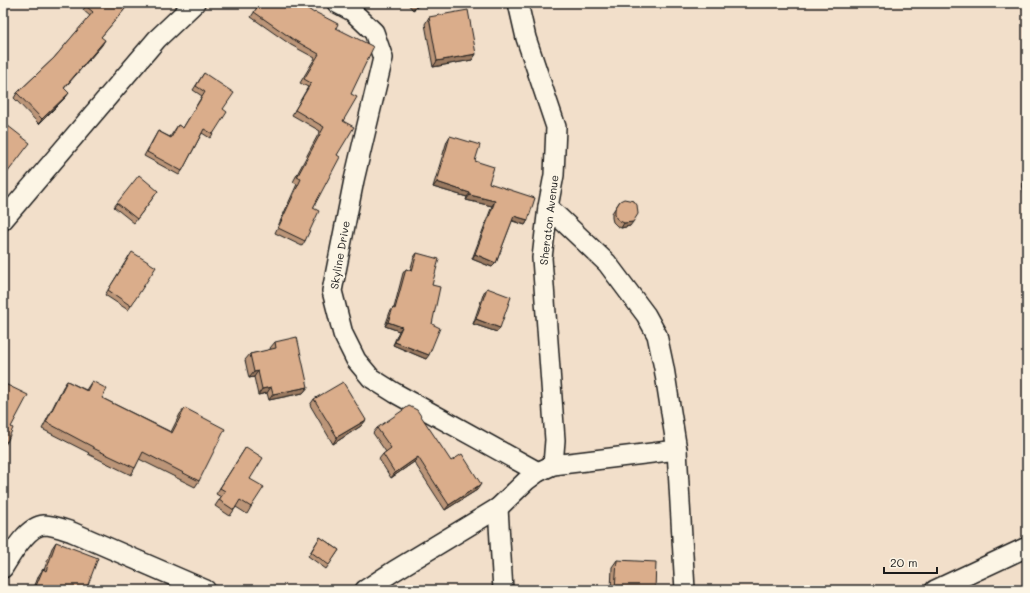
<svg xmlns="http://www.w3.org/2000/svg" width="1030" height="593" font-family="Mali,sans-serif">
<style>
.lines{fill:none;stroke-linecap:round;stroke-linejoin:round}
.street-casing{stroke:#1c1c1c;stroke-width:22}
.street{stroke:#fcf5e5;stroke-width:19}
.wall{fill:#bb9578;stroke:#1c1c1c}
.shaded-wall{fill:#997961;stroke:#1c1c1c}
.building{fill:#daad8b;stroke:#1c1c1c}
.labels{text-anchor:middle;stroke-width:4;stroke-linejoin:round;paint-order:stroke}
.street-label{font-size:11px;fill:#1c1c1c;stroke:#fcf5e5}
</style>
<rect width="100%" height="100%" fill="#f2dfca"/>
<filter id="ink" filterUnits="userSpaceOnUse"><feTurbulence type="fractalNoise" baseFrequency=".025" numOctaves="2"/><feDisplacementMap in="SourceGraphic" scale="8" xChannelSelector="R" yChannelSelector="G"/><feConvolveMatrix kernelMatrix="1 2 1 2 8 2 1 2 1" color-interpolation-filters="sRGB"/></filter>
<g filter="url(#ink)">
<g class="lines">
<!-- street casing -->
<g class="street-casing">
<g id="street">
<path d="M337 3 352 11 374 32 383 58 354 180 332 291 343 334 356 360 371 378 395 393 538 472"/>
<path d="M518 3 526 38 556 127 554 175 548 207 542 258 555 440 553 465"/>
<path d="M548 207 607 263 646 315 657 335 664 368 677 450 685 590"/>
<path d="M3 220 157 39 195 3"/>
<path d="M498 508 503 590"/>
<path d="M3 568C11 555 27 526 44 525 53 525 63 529 72 532L206 590"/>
<path d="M365 590 394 571 498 508 526 481 538 472 553 465 677 450"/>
<path d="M935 590 1027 547"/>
</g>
</g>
<!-- street -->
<use href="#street" class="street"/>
</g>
<!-- wall -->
<g class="wall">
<path d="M88 3H130L101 37 102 45 64 88 66 97 39 124 14 98 17 93 54 58 90 16 83 10Z"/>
<path d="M260 3 336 28 351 94 343 121 337 155 313 208 305 241 302 246 275 233 297 184 293 182 320 131 292 115 308 87 300 83 315 58 291 45 251 17Z"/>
<path d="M407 3H422L413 10Z"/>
<path d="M429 17 476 54 472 60 433 67 425 24Z"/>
<path d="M204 73 223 109 213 134 210 138 202 133 182 171 179 175 144 156 158 131 170 137 178 125 183 128 202 96 193 90Z"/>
<path d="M450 136 475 161 489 183 528 220 525 225 512 221 496 263 492 267 472 259 492 206 466 200 467 197 433 187 447 141Z"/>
<path d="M1027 177V205L1022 184Z"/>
<path d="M158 191 134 223 114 207 117 203Z"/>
<path d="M620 201 630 226 621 228 617 226 613 222 612 218V213Z"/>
<path d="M417 253 432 285V324L426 359 393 345 399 331 385 326 390 312 393 308H394L403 273 406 269 410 271 414 257Z"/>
<path d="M129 256 131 306 128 310 105 295Z"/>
<path d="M487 288 497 332 473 324 484 292Z"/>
<path d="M275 342 308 387 303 393 269 400 267 393 258 395 254 377 249 378 245 360 250 354 271 350 270 348Z"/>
<path d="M67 381 86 390 92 381 102 398 171 432 180 414 185 408 199 481 195 487 139 459 135 468 131 475 88 454 89 453 42 429 63 387Z"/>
<path d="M3 383 11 427 7 442 4 446 3 445Z"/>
<path d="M314 399 366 420 361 426 333 444 310 405Z"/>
<path d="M377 428 451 461 477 490 445 510 414 462 391 478 379 459 383 454 386 452 373 433Z"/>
<path d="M246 447 250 479 251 507 247 514 236 507 230 516 215 506 221 497 216 494Z"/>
<path d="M320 537 339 550 326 569 308 556Z"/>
<path d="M56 542 86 590H33L39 575 43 569 44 570 52 548Z"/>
<path d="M617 560 655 590H611L612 567Z"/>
</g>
<!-- shaded-wall -->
<g class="shaded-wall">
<path d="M420 3H422L413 10 416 6Z"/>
<path d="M105 40 102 45 61 92 64 88Z"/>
<path d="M476 54 472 60 433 67 437 61Z"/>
<path d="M69 93 66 97 39 124 42 119Z"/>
<path d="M437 182 470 193 467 197 433 187Z"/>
<path d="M470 195 495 201 492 206 466 200Z"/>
<path d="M514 216 528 220 525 225 511 220Z"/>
<path d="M633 222 630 226 621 228 624 223Z"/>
<path d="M475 254 496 263 492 267 472 259Z"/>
<path d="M476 319 500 328 497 332 473 324Z"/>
<path d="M388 322 402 327 399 331 385 326Z"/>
<path d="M395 342 429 355 426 359 393 345Z"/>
<path d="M258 371 254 377 249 378 254 372Z"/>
<path d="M271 387 267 393 258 395 262 389Z"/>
<path d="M308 387 303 393 269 400 273 394Z"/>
<path d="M366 420 361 426 333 444 337 437Z"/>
<path d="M418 457 414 462 391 478 395 473Z"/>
<path d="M481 484 477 490 445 510 449 505Z"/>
<path d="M36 586 40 588 39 590H34Z"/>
</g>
<!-- building -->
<g class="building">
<path d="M88 3H130L101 37 105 40 64 88 69 93 42 119 17 93 54 58 93 12 86 6Z"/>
<path d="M260 3H299L314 13 315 12 338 24 336 28 372 46 373 48 351 94 357 97 343 121 354 127 337 155 340 157 313 208 319 211 305 241 278 228 301 179 297 177 324 127 295 110 311 83 304 79 319 54 294 40 254 12Z"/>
<path d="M414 3H420L416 6Z"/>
<path d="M468 10 476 54 437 61 429 17Z"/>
<path d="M204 73 234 93 223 109 227 112 213 134 204 129 182 171 147 152 158 131 171 138 178 125 183 128 205 92 196 86Z"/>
<path d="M3 122 30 143 4 177 3 176Z"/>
<path d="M450 136 480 145 475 161 494 167 489 183 535 198 528 220 514 216 496 263 475 254 495 201 470 195V193L437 182Z"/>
<path d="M139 175 158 191 137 219 117 203Z"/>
<path d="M624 199 634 201 637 205 638 214 633 222 624 223 620 221 616 218 615 214V209L620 201Z"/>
<path d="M132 252 156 267 131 306 108 290Z"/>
<path d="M417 253 439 259 432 285 440 287 432 324 440 328 429 355 395 342 402 327 388 322 393 308 395 309 406 269 412 271Z"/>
<path d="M487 288 511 297 500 328 476 319Z"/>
<path d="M297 337 308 387 273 394 271 387 262 389 258 371 254 372 250 354 276 348 275 342Z"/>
<path d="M67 381 87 391 92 381 107 389 102 398 172 433 185 408 225 429 199 481 143 452 135 468 93 448V447L46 422Z"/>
<path d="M343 382 366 420 337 437 314 399Z"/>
<path d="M3 383 28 395 11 427 13 428 7 442 3 440Z"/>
<path d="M409 406 417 410 451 461 462 454 481 484 449 505 418 457 395 473 383 454 391 448 377 428Z"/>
<path d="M246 447 263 458 250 479 264 487 251 507 240 500 234 510 219 500 225 491 220 488Z"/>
<path d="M320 537 339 550 329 565 311 552Z"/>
<path d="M56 542 98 558 86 590H39L40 588 36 586 43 569 46 571Z"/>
<path d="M617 560 656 562 655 590H615Z"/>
</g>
</g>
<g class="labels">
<!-- street labels -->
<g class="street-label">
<text transform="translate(549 220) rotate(-83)" y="4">Sheraton Avenue</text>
<text transform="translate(340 255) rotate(-80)" y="4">Skyline Drive</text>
</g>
</g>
<!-- margin -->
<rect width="1030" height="593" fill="none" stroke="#fcf5e5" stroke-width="16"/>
<rect x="8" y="8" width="1014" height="577" fill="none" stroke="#1c1c1c" stroke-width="1.5" filter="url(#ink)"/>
<!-- scale -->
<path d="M884 567v6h53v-6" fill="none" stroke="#1c1c1c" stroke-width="2"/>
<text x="890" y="567" font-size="12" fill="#1c1c1c" stroke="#fcf5e5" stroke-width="3" paint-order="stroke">20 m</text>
</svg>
